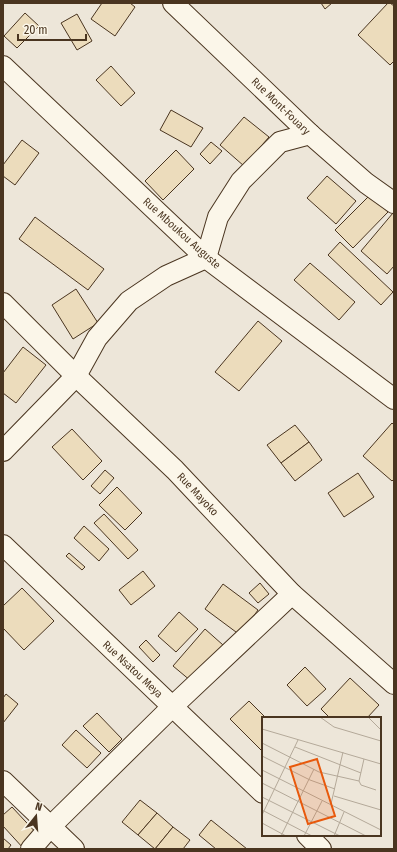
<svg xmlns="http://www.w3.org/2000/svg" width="397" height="852" font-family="'Fira Sans Condensed',sans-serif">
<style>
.green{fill:#ede6d9;stroke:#887966;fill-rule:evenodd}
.building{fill:#ecdcbc;stroke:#4a3520}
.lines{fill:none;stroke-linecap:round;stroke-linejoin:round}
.minor-casing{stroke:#4a3520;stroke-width:22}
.minor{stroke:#fbf6e9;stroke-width:20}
.labels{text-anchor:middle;stroke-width:3;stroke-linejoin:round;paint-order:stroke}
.street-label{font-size:11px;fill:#4a3520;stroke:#fbf6e9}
.inset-road{fill:none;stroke:#b4a999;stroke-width:1}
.view{fill:#e8590c;fill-opacity:0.15;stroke:#e8590c;stroke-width:2}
.inset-edge{fill:none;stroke:#4a3520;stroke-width:2}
</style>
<rect width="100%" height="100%" fill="#fbf6e9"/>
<!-- green -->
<path class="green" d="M3 3H394V849H3ZM263 718H380V835H263Z"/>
<!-- building -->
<g class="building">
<path d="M102 3H130L135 7 115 36 91 19Z"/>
<path d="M321 3H332L325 9Z"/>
<path d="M388 3H390L394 6V61L390 65 358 35Z"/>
<path d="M25 13 39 26 17 48 4 36Z"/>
<path d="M77 14 92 41 77 50 61 23Z"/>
<path d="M111 66 135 93 121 106 96 80Z"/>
<path d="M171 110 203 128 191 147 160 130Z"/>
<path d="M244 117 269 137 244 166 220 145Z"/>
<path d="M22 140 39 153 15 185 3 176V165Z"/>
<path d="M211 142 222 151 210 164 200 154Z"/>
<path d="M176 150 194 169 163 200 145 181Z"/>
<path d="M327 176 356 201 336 224 307 198Z"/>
<path d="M370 195 388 212 353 248 335 230Z"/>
<path d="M393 213 394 214V266L387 274 361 251Z"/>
<path d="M35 217 104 269 88 290 19 239Z"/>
<path d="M340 242 393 292 381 305 328 255Z"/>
<path d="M310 263 355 302 339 320 294 280Z"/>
<path d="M76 289 98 323 73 339 52 305Z"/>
<path d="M258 321 282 341 239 391 215 372Z"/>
<path d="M23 347 46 365 16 403 3 393V373Z"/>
<path d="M392 423 394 425V479L392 481 363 456Z"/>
<path d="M295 425 309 442 281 463 267 445Z"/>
<path d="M72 429 102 461 83 480 52 447Z"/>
<path d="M309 442 322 460 295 481 281 463Z"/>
<path d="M105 470 114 478 100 494 91 486Z"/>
<path d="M358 473 374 497 344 517 328 493Z"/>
<path d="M117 487 142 513 125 530 99 505Z"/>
<path d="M104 514 138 550 128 559 94 523Z"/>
<path d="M84 526 109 549 99 561 74 538Z"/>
<path d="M69 553 85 567 82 570 66 556Z"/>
<path d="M143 571 155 586 131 605 119 590Z"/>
<path d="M260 583 269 594 258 603 249 593Z"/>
<path d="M223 584 258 610 240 635 205 609Z"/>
<path d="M22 588 54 621 24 650 3 628V606Z"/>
<path d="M179 612 198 629 176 652 158 636Z"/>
<path d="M205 629 223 645 191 681 173 666Z"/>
<path d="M146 640 160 655 153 662 139 647Z"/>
<path d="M305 667 326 689 307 706 287 685Z"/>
<path d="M350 678 379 705 367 718H330L321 709Z"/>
<path d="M6 694 18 704 3 723V698Z"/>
<path d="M249 701 266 718H263V752L230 719Z"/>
<path d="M97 713 122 739 109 752 83 726Z"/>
<path d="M76 730 101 753 87 768 62 745Z"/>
<path d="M140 800 157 813 138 835 122 822Z"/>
<path d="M12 807 39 836 24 849 3 826V815Z"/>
<path d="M157 813 173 827 155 849 138 835Z"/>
<path d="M211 820 247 849H216L199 835Z"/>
<path d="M173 827 190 840 183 849H155Z"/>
<path d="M3 838 11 845 8 849H3Z"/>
</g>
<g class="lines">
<!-- minor casing -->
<g class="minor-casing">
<g id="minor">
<path d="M173 3 310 134 366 183 394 203"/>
<path d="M3 66 206 258 394 399"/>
<path d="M3 303 76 376 175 470 292 594 394 684"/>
<path d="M3 451 76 376 97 338 129 301 166 276 206 258 218 217 241 181 280 142 310 134"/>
<path d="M3 545 263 793"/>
<path d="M3 781 74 849"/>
<path d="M307 835 321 849"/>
<path d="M31 849 50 827 173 706 292 594"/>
</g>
</g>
<!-- minor -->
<use href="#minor" class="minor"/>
</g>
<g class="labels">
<!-- street labels -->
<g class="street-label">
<text transform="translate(281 106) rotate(44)" y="4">Rue Mont-Fouary</text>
<text transform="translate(182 233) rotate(42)" y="4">Rue Mboukou Auguste</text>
<text transform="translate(198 494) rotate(47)" y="4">Rue Mayoko</text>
<text transform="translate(133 669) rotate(43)" y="4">Rue Nsatou Meya</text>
</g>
</g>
<!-- overview -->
<g transform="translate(262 717)">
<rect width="119" height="119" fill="#fbf6e9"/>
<path d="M0 0H119V119H0Z" fill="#ede6d9"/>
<path class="inset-road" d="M58 0 72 10 119 24M106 0 119 13M0 12 119 47M0 26 57 55 97 64 102 42M33 30 99 56M0 39 48 63 73 72M0 53 119 113M97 64 99 68 114 73M0 66 104 119M72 79 119 93M0 80 78 119M69 87 81 35M0 93 50 119M0 98 36 23M0 106 24 119M19 119 52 52M42 119 60 84M72 119 82 95"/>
<path class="view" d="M55 42 73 99 46 107 28 50Z"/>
<rect width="119" height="119" class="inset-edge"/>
</g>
<!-- border -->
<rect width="397" height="852" fill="none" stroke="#4a3520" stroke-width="8"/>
<!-- north arrow -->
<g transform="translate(36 816) rotate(17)" stroke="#fbf6e9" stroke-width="3" paint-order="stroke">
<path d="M0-3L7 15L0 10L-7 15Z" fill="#4a3520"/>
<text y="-6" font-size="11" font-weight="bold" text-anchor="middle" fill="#4a3520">N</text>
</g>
<!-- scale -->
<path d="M18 34v6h68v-6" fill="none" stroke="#4a3520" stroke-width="2"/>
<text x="24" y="34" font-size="12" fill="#4a3520" stroke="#fbf6e9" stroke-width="3" paint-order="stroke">20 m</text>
</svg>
